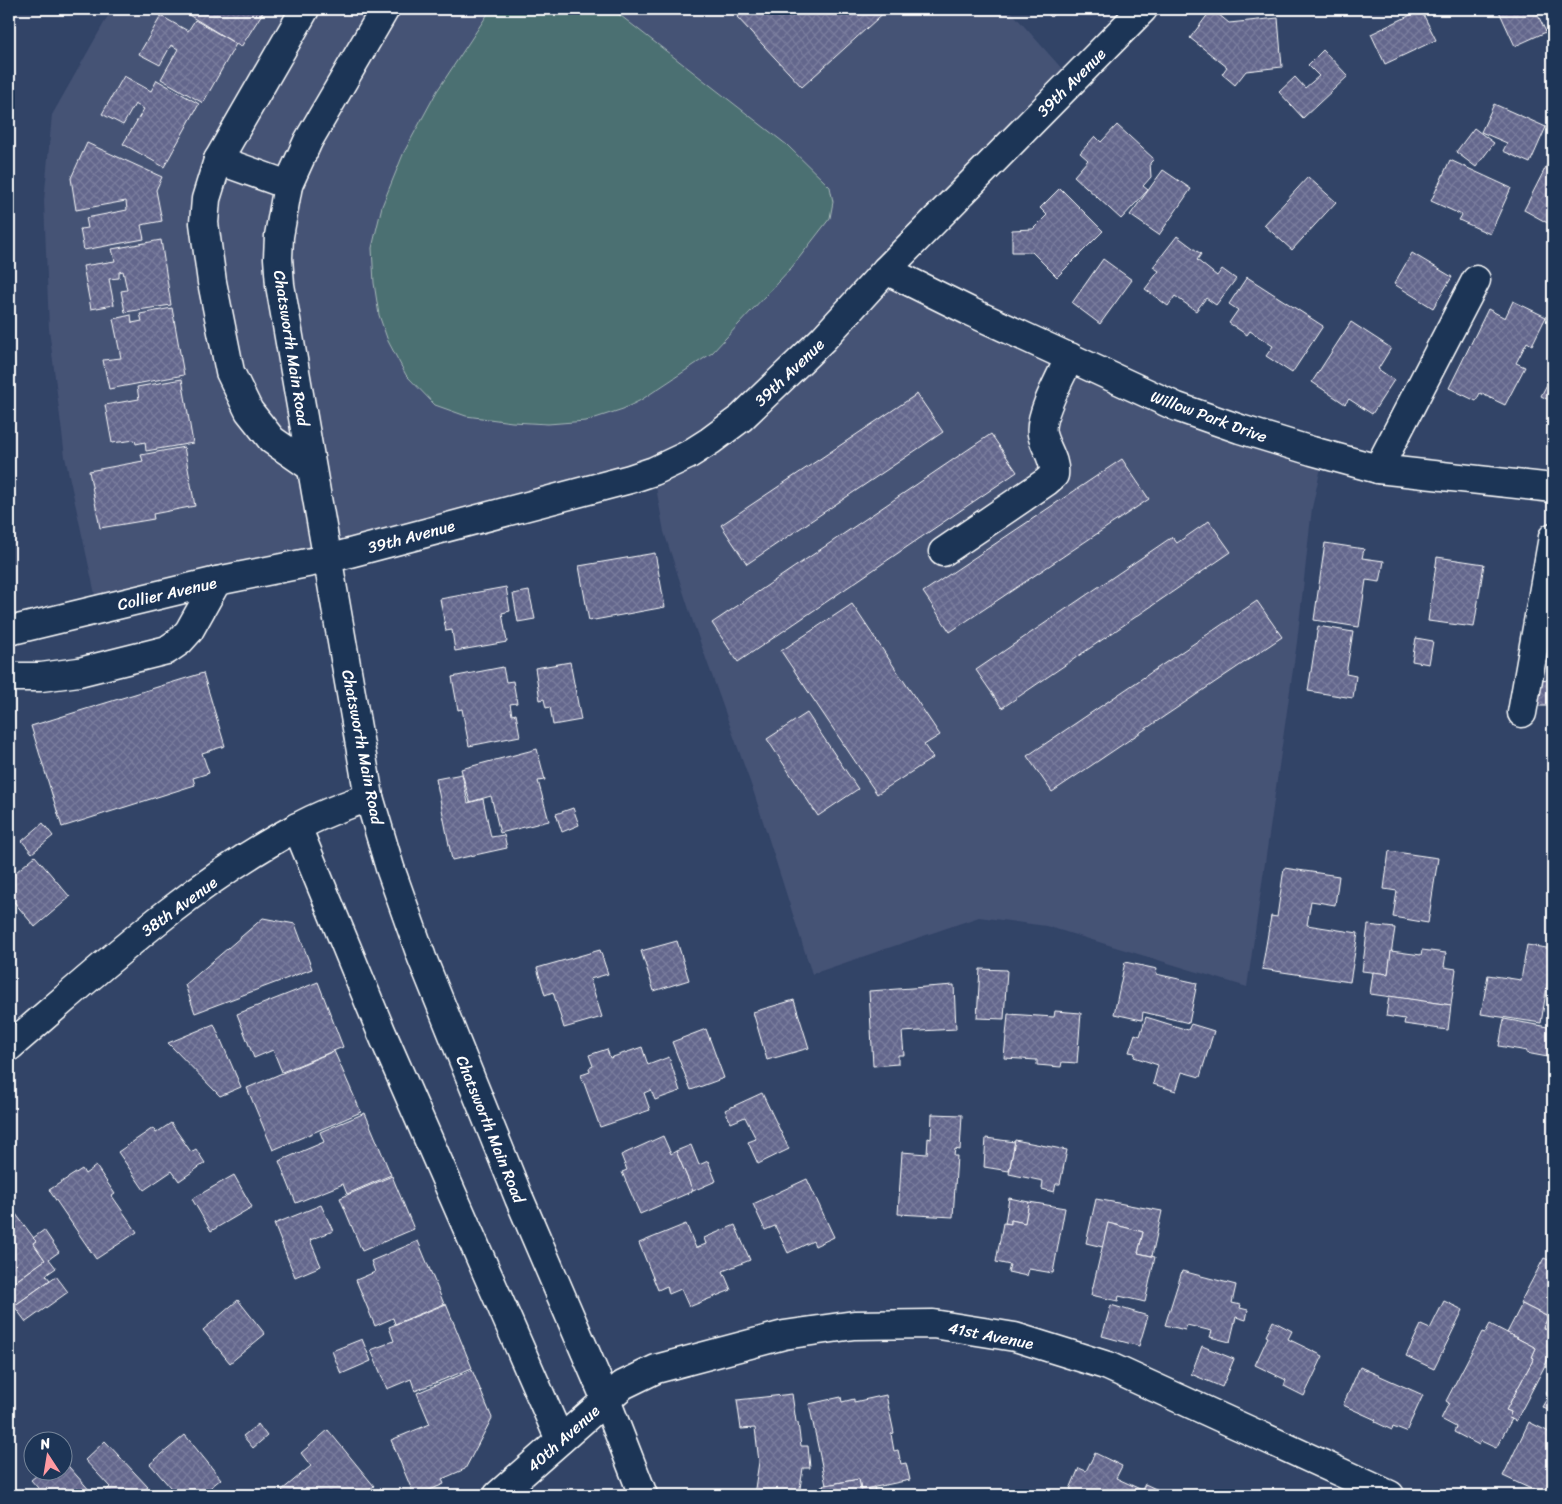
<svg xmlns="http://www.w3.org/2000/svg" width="1562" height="1504" font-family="Sriracha,sans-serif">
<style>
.built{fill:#455275}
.garden{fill:#4c7072;stroke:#a6b8b8}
.building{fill:url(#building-cross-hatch);stroke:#fff}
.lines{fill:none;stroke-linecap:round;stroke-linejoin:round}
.minor-casing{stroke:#fff;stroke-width:31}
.minor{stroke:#1d3557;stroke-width:28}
.labels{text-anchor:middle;stroke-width:5;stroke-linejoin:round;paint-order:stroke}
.street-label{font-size:16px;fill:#fff;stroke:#1d3557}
</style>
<defs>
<pattern id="building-cross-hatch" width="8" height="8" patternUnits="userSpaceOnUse" patternTransform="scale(1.25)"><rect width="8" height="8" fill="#63668c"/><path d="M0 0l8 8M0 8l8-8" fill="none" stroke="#7a7d9d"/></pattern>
</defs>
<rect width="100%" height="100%" fill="#324467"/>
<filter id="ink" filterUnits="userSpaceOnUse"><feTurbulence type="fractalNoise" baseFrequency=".02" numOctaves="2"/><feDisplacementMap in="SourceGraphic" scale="10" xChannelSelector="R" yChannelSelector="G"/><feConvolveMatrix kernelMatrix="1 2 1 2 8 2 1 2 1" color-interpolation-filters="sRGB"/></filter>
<g filter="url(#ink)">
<!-- built -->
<path class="built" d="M112 9H491L437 91 404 152 382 206 379 315 388 341 406 375 435 405 512 422 548 424 586 421 623 409 641 400 712 353 792 267 829 218 787 145 612 9H1009L1072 80 886 268 971 312 1324 454 1312 508 1297 642 1247 987 1046 926 979 917 812 974 754 793 694 625 664 532 653 470 98 608 65 457 49 329 44 201 52 115Z"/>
<!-- garden -->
<path class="garden" d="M491 9H612L787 145 830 187 833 202 830 218 792 267 712 353 641 400 623 409 586 421 548 424 512 422 466 416 435 405 406 375 388 341 379 315 374 283 372 248 382 206 404 152 437 91Z"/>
<!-- building -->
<g class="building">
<path d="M179 9H265L241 47Z"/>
<path d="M747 9H888L802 87 737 17Z"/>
<path d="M1043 9H1059L1051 17Z"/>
<path d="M1212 9 1229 23 1278 18 1282 67 1246 71 1235 85 1222 74 1227 67 1190 38Z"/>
<path d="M1498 9H1535L1546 32 1515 46Z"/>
<path d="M1421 10 1436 40 1385 64 1371 34Z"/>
<path d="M161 16 188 31 195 20 236 44 203 103 161 79 178 49 171 45 160 65 139 54Z"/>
<path d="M1323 50 1348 76 1303 118 1279 92 1295 77 1305 88 1319 76 1308 65Z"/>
<path d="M124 76 151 91 157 80 199 104 164 167 123 144 144 109 135 104 123 125 102 114Z"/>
<path d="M1494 104 1546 127 1530 163 1503 151 1507 143 1481 132Z"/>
<path d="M1117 125 1154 159 1150 163 1151 177 1143 186 1148 190 1121 219 1074 176 1088 160 1080 153 1095 136 1101 142Z"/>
<path d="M1474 128 1494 143 1476 167 1456 152Z"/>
<path d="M87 143 162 177 156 190 162 221 141 225 144 239 84 250 80 229 88 228 86 218 127 210 126 201 76 210 71 178Z"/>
<path d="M1553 153V226L1524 210Z"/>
<path d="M1450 160 1511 188 1490 234 1459 220 1462 215 1431 201Z"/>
<path d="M1163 170 1191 189 1159 235 1130 215Z"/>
<path d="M1308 177 1336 202 1292 250 1264 225Z"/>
<path d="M1060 188 1103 231 1057 277 1032 252H1012V230L1033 229 1047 215 1040 208Z"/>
<path d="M1177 236 1201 254 1197 260 1217 276 1222 269 1236 279 1216 305 1206 298 1196 311 1175 296 1168 306 1145 289 1159 271 1153 267Z"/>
<path d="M161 240 171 305 125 312 121 291 127 290 123 271 119 272V278L109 279 114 305 91 309 83 266 115 261 112 249Z"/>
<path d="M1412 253 1452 277 1433 308 1394 284Z"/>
<path d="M1103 259 1132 280 1100 324 1072 303Z"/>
<path d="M1247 277 1323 326 1292 373 1266 356 1273 346 1250 331 1247 335 1229 323 1238 310 1229 304Z"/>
<path d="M1513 301 1546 317 1532 345 1527 342 1516 363 1525 367 1505 405 1480 393 1476 401 1449 388 1488 309 1505 318Z"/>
<path d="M172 308 184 375 109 389 103 360 121 358 113 319 131 315 132 323 142 321 140 314Z"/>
<path d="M1351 322 1391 348 1378 369 1394 380 1372 414 1349 399 1345 404 1312 382Z"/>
<path d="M1553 373V402L1541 396Z"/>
<path d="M182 379 193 443 146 451 145 442 136 444 135 440 112 443 105 405 139 399 137 387Z"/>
<path d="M917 394 943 432 747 564 721 525Z"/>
<path d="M991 434 1017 472 738 662 712 623Z"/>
<path d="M184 447 195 506 153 514 154 519 100 528 89 471 143 461 141 455Z"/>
<path d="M1122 459 1149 499 950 632 923 592Z"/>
<path d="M1209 521 1231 552 1002 708 976 670 1172 537 1177 543Z"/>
<path d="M1325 543 1364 549 1362 558 1384 561 1380 582 1366 580 1359 627 1314 620Z"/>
<path d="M655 553 665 607 589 621 579 566Z"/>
<path d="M1437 557 1484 564 1474 627 1428 621Z"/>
<path d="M506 587 510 611 502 613 507 642 455 651 452 630 446 631 440 599Z"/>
<path d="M529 591 535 619 518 622 513 594Z"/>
<path d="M1257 601 1282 637 1052 792 1027 756Z"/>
<path d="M852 604 940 735 924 745 933 758 877 794 781 651Z"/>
<path d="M1318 626 1353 632 1346 674 1356 676 1353 698 1308 691Z"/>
<path d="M1416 638 1433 641 1429 664 1412 661Z"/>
<path d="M570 662 581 720 553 725 550 707 546 708 544 699 540 700 535 668Z"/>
<path d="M503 667 506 682 513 681 517 703 510 704 512 715 516 714 520 736 469 746 462 709 458 710 452 677Z"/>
<path d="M203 673 225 746 202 753 209 773 193 778 195 785 62 827 31 726Z"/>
<path d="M1536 679 1553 680V706H1535Z"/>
<path d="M807 713 858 789 818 816 767 739Z"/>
<path d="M537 749 545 780 538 781 549 821 500 833 491 796 470 802 461 769Z"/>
<path d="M462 774 468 803 483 799 491 837 504 835 507 848 452 860 436 779Z"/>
<path d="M573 808 579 825 562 832 556 814Z"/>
<path d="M43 823 53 836 32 853 22 841Z"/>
<path d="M1389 851 1438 858 1428 923 1393 917 1397 891 1384 889Z"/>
<path d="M35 856 70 897 35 927 9 896V878Z"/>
<path d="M1284 868 1339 876 1335 905 1311 901 1307 925 1358 933 1350 982 1262 969 1271 916 1277 917Z"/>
<path d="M263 918 295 924 312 969 195 1013 185 985Z"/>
<path d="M1368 925 1395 928 1388 974 1362 971Z"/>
<path d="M677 941 689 980 654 991 641 951Z"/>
<path d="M1527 945 1553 949 1541 1023 1481 1014 1488 975 1521 980Z"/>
<path d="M600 950 608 974 590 979 602 1017 564 1028 553 992 545 995 537 968Z"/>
<path d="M1422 950 1446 953 1444 967 1456 969 1451 1005 1370 994 1373 972 1388 974 1391 951 1421 955Z"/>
<path d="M1125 962 1157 969 1156 974 1197 983 1189 1023 1143 1012 1142 1020 1114 1014Z"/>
<path d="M980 969 1007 970 1004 1019 977 1018Z"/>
<path d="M318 982 343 1047 282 1072 273 1050 254 1058 237 1014Z"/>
<path d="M954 985 956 1029 902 1032 904 1055H898V1064L873 1066 869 991Z"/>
<path d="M1389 996 1451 1005 1448 1030 1404 1024 1405 1019 1386 1016Z"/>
<path d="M794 1000 809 1048 767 1060 753 1012Z"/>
<path d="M1055 1011 1081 1013 1077 1063 1062 1062 1061 1067 1037 1065V1060L1004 1058 1008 1014 1054 1017Z"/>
<path d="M1146 1017 1188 1030 1191 1024 1214 1031 1200 1077 1182 1072 1176 1091 1153 1084 1158 1065 1134 1057 1135 1053 1129 1052 1135 1034 1140 1036Z"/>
<path d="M1504 1019 1553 1028V1058L1526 1053 1527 1051 1499 1046Z"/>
<path d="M214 1024 241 1087 220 1096 168 1043Z"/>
<path d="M706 1029 724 1078 691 1090 672 1042Z"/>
<path d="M642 1047 648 1065 669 1057 680 1091 655 1100 651 1090 644 1093 650 1110 600 1127 581 1075 590 1072 589 1068 593 1066 589 1055 607 1049 610 1058Z"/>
<path d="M334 1051 361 1112 273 1150 247 1088Z"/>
<path d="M762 1093 789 1149 758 1164 748 1142 756 1139 745 1117 731 1123 725 1110Z"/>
<path d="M365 1113 391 1175 347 1194 343 1184 296 1203 279 1161 324 1142 320 1132Z"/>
<path d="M932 1114 962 1115 960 1150 955 1149 954 1156H957L953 1217 898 1214 902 1152 927 1154 928 1138 931 1139Z"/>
<path d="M171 1123 191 1152 196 1149 205 1163 179 1181 172 1171 144 1190 118 1152 153 1128 156 1133Z"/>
<path d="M663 1136 671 1154 676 1151 693 1191 640 1214 622 1172 627 1170 621 1155Z"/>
<path d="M986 1138 1015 1142 1009 1171 984 1167Z"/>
<path d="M1015 1140 1067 1150 1060 1184H1056L1054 1192 1042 1189 1043 1181 1009 1174Z"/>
<path d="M691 1145 699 1165 708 1161 716 1181 693 1191 676 1151Z"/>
<path d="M96 1166 115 1194 112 1196 137 1232 96 1259 49 1190 82 1169 85 1174Z"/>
<path d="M234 1175 252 1207 211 1231 192 1199Z"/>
<path d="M392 1176 414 1229 362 1251 340 1198Z"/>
<path d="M807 1179 834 1237 815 1246 813 1241 788 1253 775 1226 765 1230 753 1204Z"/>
<path d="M1009 1198 1029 1202 1025 1223 1011 1220V1224L1005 1223Z"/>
<path d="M1096 1199 1162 1211 1152 1256 1138 1253 1143 1232 1108 1223 1103 1247 1086 1243Z"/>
<path d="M1029 1202 1065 1208 1053 1273 1029 1269 1027 1276 1008 1272 1010 1265 996 1262 1003 1223 1011 1224V1220L1025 1223Z"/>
<path d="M321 1205 333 1231 310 1240 321 1266 295 1277 274 1224Z"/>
<path d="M10 1206 36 1241 33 1243 45 1260 9 1286V1207Z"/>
<path d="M1108 1223 1143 1232 1138 1253 1155 1257 1145 1302 1119 1296 1118 1301 1091 1295Z"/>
<path d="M686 1224 696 1248 706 1244 704 1238 735 1225 750 1260 723 1271 731 1290 689 1307 681 1289 669 1294 667 1286 658 1290 639 1243Z"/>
<path d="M44 1230 59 1252 49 1259 56 1268 46 1275 50 1280 14 1306 16 1308 14 1309 9 1302V1286L45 1260 33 1243 36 1241 33 1238Z"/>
<path d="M418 1241 444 1304 395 1324 393 1318 375 1326 356 1280 375 1272 371 1261Z"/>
<path d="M1544 1258 1553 1262V1333L1543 1328 1548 1317 1520 1303Z"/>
<path d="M1182 1271 1236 1285 1232 1303 1241 1305 1240 1308 1248 1310 1246 1320 1236 1317 1230 1342 1210 1337 1212 1331 1187 1325 1185 1330 1165 1325Z"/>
<path d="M56 1276 68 1292 26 1322 14 1306Z"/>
<path d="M238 1300 265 1334 230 1363 203 1330Z"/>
<path d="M1444 1301 1463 1310 1434 1369 1406 1356 1421 1325 1430 1329Z"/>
<path d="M446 1304 472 1368 415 1391 411 1379 387 1389 371 1350 394 1341 389 1327Z"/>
<path d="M1522 1304 1548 1317 1543 1328 1553 1333V1350L1516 1421 1509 1418 1511 1412 1506 1410 1534 1358 1532 1357 1536 1348 1507 1333Z"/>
<path d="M1111 1305 1148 1316 1139 1346 1102 1336Z"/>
<path d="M1273 1321 1292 1331 1288 1339 1323 1356 1304 1396 1284 1386 1286 1380 1255 1365 1268 1337 1266 1336Z"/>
<path d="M1490 1324 1536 1348 1532 1357 1534 1358 1506 1410 1511 1412 1509 1418 1512 1419 1496 1448 1481 1441 1479 1445 1454 1432 1456 1427 1441 1419 1449 1403 1446 1401 1482 1332 1485 1333Z"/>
<path d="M362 1339 371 1361 341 1374 332 1351Z"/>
<path d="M1202 1346 1234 1359 1222 1387 1191 1374Z"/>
<path d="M1360 1367 1423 1395 1406 1432 1393 1427 1392 1430 1375 1422 1376 1420 1343 1405Z"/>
<path d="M472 1370 492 1418 465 1469 442 1479 444 1484 418 1495H414L391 1440 430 1424 417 1393Z"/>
<path d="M1553 1380V1413L1542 1407 1549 1395 1546 1393Z"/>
<path d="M792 1394 796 1422 798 1423 801 1446H808L810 1468H803L799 1495H754L759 1462 755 1428 741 1429 737 1400Z"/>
<path d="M886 1395 894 1433 891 1434 894 1451 898 1450 901 1464 906 1463 910 1480 861 1490 859 1479 826 1485 809 1404 841 1397 842 1402 854 1399V1402Z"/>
<path d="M1529 1422 1553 1434V1485L1548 1495H1544L1503 1476Z"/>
<path d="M258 1424 267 1436 253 1448 243 1436Z"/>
<path d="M328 1430 374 1486 362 1495H287L282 1490 311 1466 301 1453Z"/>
<path d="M185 1435 221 1479 201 1495H177L150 1464Z"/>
<path d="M105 1441 148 1487 139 1495H110L106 1491 110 1487 85 1460Z"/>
<path d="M1095 1453 1122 1466 1116 1478 1142 1490 1145 1484 1169 1495H1072L1074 1491 1070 1489 1079 1468 1086 1471Z"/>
<path d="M62 1459 92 1493 89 1495H44L31 1480 41 1472H62Z"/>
<path d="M859 1479 861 1490 874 1487 876 1495H823L821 1486Z"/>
<path d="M148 1489 154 1495H141Z"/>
<path d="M226 1489 231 1495H218Z"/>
</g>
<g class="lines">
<!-- minor casing -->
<g class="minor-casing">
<g id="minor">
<path d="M305 9 218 160 206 199 204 223 212 282 230 372 249 411 272 440 311 467"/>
<path d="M385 9 308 141 288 185 279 236 278 258 280 285 369 797 390 868 422 958 519 1198 606 1400 643 1495"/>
<path d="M218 160 288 185"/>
<path d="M886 270 971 312 1177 407 1240 429 1312 451 1378 469 1553 488"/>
<path d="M1378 469 1476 280"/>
<path d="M943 552 1046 482 1054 475C1056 460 1045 448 1042 434 1038 417 1062 374 1070 357"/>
<path d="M9 631 217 581 327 559 630 479 654 471 688 455 710 441 741 418 823 339 886 270 1143 9"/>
<path d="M9 677H41L79 672 167 650 180 641 189 631 217 581"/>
<path d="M1522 713 1553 537"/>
<path d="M297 827 381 1031 560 1440"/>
<path d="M9 1047C100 969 189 885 296 828 319 815 344 806 369 797"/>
<path d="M498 1495 623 1385 656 1369 784 1335 854 1325 933 1324 1015 1337 1108 1366 1390 1495"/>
</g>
</g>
<!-- minor -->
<use href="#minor" class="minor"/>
</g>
</g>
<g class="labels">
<!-- street labels -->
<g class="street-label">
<text transform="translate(1071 82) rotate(-45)" y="6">39th Avenue</text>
<text transform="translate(292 348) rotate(81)" y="6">Chatsworth Main Road</text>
<text transform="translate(789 372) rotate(-44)" y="6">39th Avenue</text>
<text transform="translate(1209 416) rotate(20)" y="6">Willow Park Drive</text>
<text transform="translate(411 536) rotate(-15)" y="6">39th Avenue</text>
<text transform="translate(167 593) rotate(-13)" y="6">Collier Avenue</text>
<text transform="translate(363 747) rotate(79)" y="6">Chatsworth Main Road</text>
<text transform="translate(179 906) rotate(-36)" y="6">38th Avenue</text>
<text transform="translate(491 1129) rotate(68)" y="6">Chatsworth Main Road</text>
<text transform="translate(991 1335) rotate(11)" y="6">41st Avenue</text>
<text transform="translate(563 1438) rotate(-42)" y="6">40th Avenue</text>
</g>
</g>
<!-- margin -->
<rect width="1562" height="1504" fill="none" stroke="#1d3557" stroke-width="30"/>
<rect x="15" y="15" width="1532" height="1474" fill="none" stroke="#fff" stroke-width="2" filter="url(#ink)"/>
<!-- north arrow -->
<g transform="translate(48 1456) rotate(348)"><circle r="24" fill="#1d3557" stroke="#77869a"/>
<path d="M0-4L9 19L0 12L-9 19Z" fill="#ff9aa2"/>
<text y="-8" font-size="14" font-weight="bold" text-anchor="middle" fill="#ffffff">N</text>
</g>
</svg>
